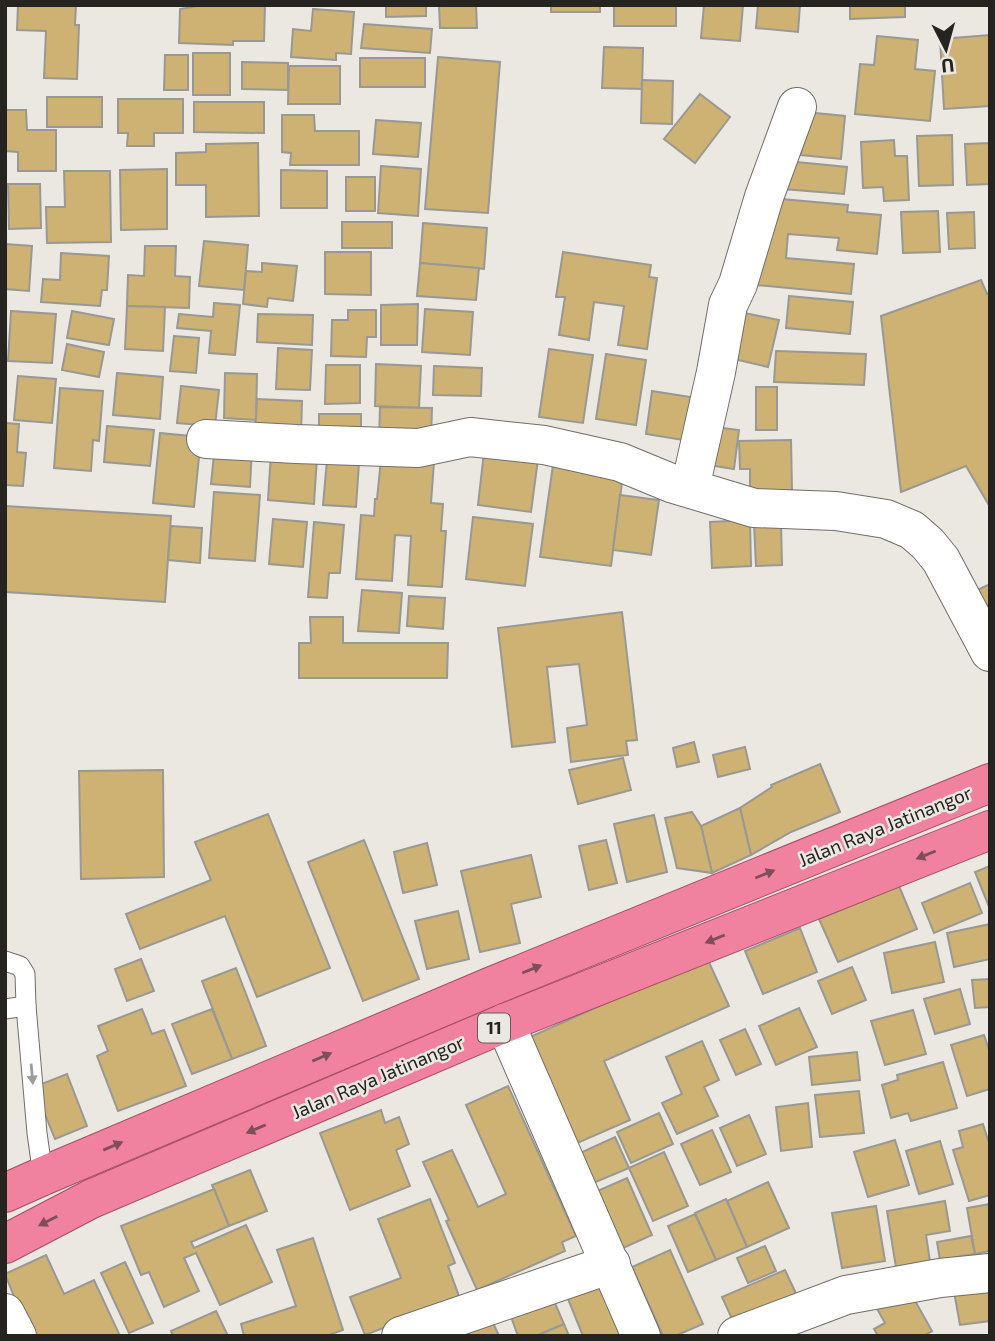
<svg xmlns="http://www.w3.org/2000/svg" width="995" height="1341" font-family="'Exo 2',sans-serif">
<style>
.building{fill:#cdb273;stroke:#9a9892;stroke-width:2}
.lines{fill:none;stroke-linecap:round;stroke-linejoin:round}
.service-casing{stroke:#716e69;stroke-width:21}
.minor-casing{stroke:#716e69;stroke-width:40}
.trunk-casing{stroke:#a64d63;stroke-width:40}
.service{stroke:#fff;stroke-width:19}
.minor{stroke:#fff;stroke-width:38}
.trunk{stroke:#f0829f;stroke-width:38}
.oneway{fill:#804e5a}
.oneway2{fill:#9d9c9b}
.labels{text-anchor:middle;stroke-width:5;stroke-linejoin:round;paint-order:stroke}
.shield{fill:#ebe8e2;stroke:#605f5b;stroke-width:2}
.shield-label{font-size:18px;font-weight:bold;fill:#252421}
.street-label{font-size:19px;fill:#252421;stroke:#ebe8e2}
</style>
<rect width="100%" height="100%" fill="#ebe8e2"/>
<!-- building -->
<g class="building">
<path d="M18 5H76L75 25H79L77 79 44 78 46 31 17 30Z"/>
<path d="M203 5H265L264 41H233V45L179 43 180 9Z"/>
<path d="M386 5H426V16L386 17Z"/>
<path d="M439 5H476L477 28H440Z"/>
<rect x="551" y="5" width="49" height="7"/>
<rect x="614" y="5" width="62" height="21"/>
<path d="M704 5H743L740 41 701 38Z"/>
<path d="M758 5H800L798 32 756 28Z"/>
<path d="M850 5H905V17L850 19Z"/>
<path d="M313 9 354 12 351 54 336 53V60L291 57 293 29 311 31Z"/>
<path d="M364 24 432 29 430 53 361 48Z"/>
<path d="M990 35V106L944 109 940 39Z"/>
<path d="M877 36 918 40 915 69 935 71 930 121 855 114 860 64 874 65Z"/>
<path d="M604 47 643 48 642 89 602 88Z"/>
<rect x="193" y="53" width="37" height="42"/>
<path d="M165 55H188V90H164Z"/>
<path d="M438 57 500 62 488 213 425 209Z"/>
<rect x="360" y="58" width="65" height="29"/>
<path d="M242 62 288 63V90L242 89Z"/>
<path d="M289 66H340V104H288Z"/>
<path d="M642 80 673 81 672 124 641 123Z"/>
<path d="M700 94 730 117 695 163 664 139Z"/>
<rect x="47" y="97" width="55" height="30"/>
<path d="M118 99H183V133H154V146H127L128 133H118Z"/>
<path d="M194 102H264V133L194 132Z"/>
<path d="M5 110H26L27 130H56V171H18V152L5 151Z"/>
<path d="M805 112 845 116 841 159 801 155Z"/>
<path d="M282 115H314L315 131H359V165H290L291 153 282 152Z"/>
<path d="M376 120 421 123 418 157 373 154Z"/>
<path d="M952 135 953 185 919 186 917 136Z"/>
<path d="M894 140 895 156H907L909 200 884 201 883 187 863 188 861 142Z"/>
<path d="M258 143 259 216 206 217V185H176V153L206 152V144Z"/>
<path d="M990 143V184L967 185 965 144Z"/>
<path d="M786 161 847 167 844 194 783 189Z"/>
<path d="M381 166 421 169 418 216 378 213Z"/>
<path d="M167 169V229L121 230 120 170Z"/>
<path d="M281 170 327 171V208H281Z"/>
<path d="M64 171H110L111 242 47 243 46 207H65Z"/>
<rect x="346" y="177" width="29" height="34"/>
<path d="M8 184H40L41 228 9 229Z"/>
<path d="M770 198 848 205 847 212 881 215 877 254 837 250 839 238 788 234 786 258 854 264 851 294 756 285Z"/>
<path d="M938 211 940 252 903 253 901 212Z"/>
<path d="M974 212 975 248 949 249 947 213Z"/>
<rect x="342" y="222" width="50" height="26"/>
<path d="M423 223 487 228 484 269 420 263Z"/>
<path d="M204 241 248 245 244 290 199 286Z"/>
<path d="M5 244 32 246 29 291 5 289Z"/>
<path d="M145 246H176L175 276 190 277 189 308 127 306 128 275 144 276Z"/>
<path d="M325 252H371V295L325 294Z"/>
<path d="M563 252 651 265 649 277 657 278 647 349 618 345 624 306 594 302 589 340 559 335 565 297H556Z"/>
<path d="M61 253 109 256 107 290H102L100 306 41 302 43 279 60 280Z"/>
<path d="M262 263 297 266 293 301 268 298 267 307 243 304 246 271 262 272Z"/>
<path d="M420 263 479 268 476 300 417 296Z"/>
<path d="M981 280 987 294 990 293V507L966 466 901 492 881 316Z"/>
<path d="M789 296 853 302 850 334 786 328Z"/>
<path d="M214 303 240 305 235 355 209 353 211 331 177 328 179 314 213 317Z"/>
<path d="M418 304 417 345H381V305Z"/>
<path d="M127 306 165 307 163 351 125 349Z"/>
<path d="M425 309 473 312 470 355 422 352Z"/>
<path d="M348 310H376V337H367L366 357 331 356 332 320H348Z"/>
<path d="M11 311 56 314 52 363 8 361Z"/>
<path d="M72 311 114 319 109 345 67 338Z"/>
<path d="M735 311 779 320 768 367 725 357Z"/>
<path d="M258 314 313 315 312 345 257 342Z"/>
<path d="M174 336 199 338 196 373 170 371Z"/>
<path d="M67 344 104 352 99 377 62 370Z"/>
<path d="M278 348 312 350 310 390 276 389Z"/>
<path d="M549 349 593 355 583 423 539 417Z"/>
<path d="M776 351 866 354 864 385 774 382Z"/>
<path d="M606 354 646 360 636 425 596 419Z"/>
<path d="M376 364 421 366 419 408 375 406Z"/>
<path d="M326 365H360V403L325 404Z"/>
<path d="M434 366 482 368 481 396 433 395Z"/>
<path d="M117 373 163 377 160 419 113 415Z"/>
<path d="M225 373 257 374 256 420 224 418Z"/>
<path d="M18 376 56 379 52 423 14 420Z"/>
<path d="M181 386 219 390 215 426 177 423Z"/>
<rect x="756" y="387" width="21" height="43"/>
<path d="M60 388 103 391 99 441 93 440 91 471 54 468Z"/>
<path d="M652 391 697 398 690 441 646 434Z"/>
<path d="M257 399 302 401 301 436 255 434Z"/>
<path d="M380 407 432 408 431 440 379 438Z"/>
<rect x="319" y="414" width="42" height="18"/>
<path d="M5 423 19 424 17 452 26 453 23 486 5 485Z"/>
<path d="M107 426 154 430 150 466 104 462Z"/>
<path d="M708 426 739 430 734 469 702 464Z"/>
<path d="M160 433 201 437 194 507 153 503Z"/>
<path d="M791 440 792 490 750 491V469H740L739 441Z"/>
<path d="M215 444 252 447 250 487 211 484Z"/>
<path d="M484 452 538 459 531 512 478 505Z"/>
<path d="M271 453 317 457 314 504 268 500Z"/>
<path d="M381 459 434 462 431 503 443 504 441 531H446L442 587 408 585 411 536 395 535 392 581 356 579 361 515 374 516 375 499H377Z"/>
<path d="M327 460 359 463 356 507 323 505Z"/>
<path d="M553 465 623 475 611 566 540 557Z"/>
<path d="M214 492 260 495 255 561 209 558Z"/>
<path d="M620 495 659 500 651 555 613 550Z"/>
<path d="M5 506 171 516 165 602 5 592Z"/>
<path d="M473 517 533 524 525 586 466 579Z"/>
<path d="M273 519 307 522 303 567 269 564Z"/>
<path d="M750 520 751 566 712 568 710 522Z"/>
<path d="M314 522 344 525 340 573H329L327 598 308 597Z"/>
<path d="M781 523 782 565 756 566 754 524Z"/>
<path d="M171 526 202 528 200 563 168 560Z"/>
<path d="M990 584V624L973 592Z"/>
<path d="M362 590 402 593 399 633 358 631Z"/>
<path d="M409 596 445 598 443 629 407 626Z"/>
<path d="M622 612 637 740 626 741 628 755 571 762 567 728 587 725 579 664 547 667 555 742 512 747 498 628Z"/>
<path d="M310 617H343V643H448L447 678H299V643H311Z"/>
<path d="M694 742 699 762 677 767 673 748Z"/>
<path d="M745 747 750 769 718 777 713 755Z"/>
<path d="M623 758 631 790 578 804 569 770Z"/>
<path d="M820 764 840 812 791 832 751 855 740 808 772 787 771 785Z"/>
<path d="M163 770 164 877 81 879 79 771Z"/>
<path d="M740 808 751 855 712 873 701 826Z"/>
<path d="M692 812 701 826 712 873 677 868 665 818Z"/>
<path d="M268 814 330 968 257 997 225 916 140 949 126 914 211 880 195 842Z"/>
<path d="M654 815 667 872 627 882 614 824Z"/>
<path d="M364 840 419 979 363 1001 308 862Z"/>
<path d="M606 840 617 883 589 890 579 846Z"/>
<path d="M427 843 437 885 403 893 394 852Z"/>
<path d="M531 855 541 897 511 904 520 943 480 952 461 871Z"/>
<path d="M990 866V909L975 872Z"/>
<path d="M970 883 982 913 934 933 922 903Z"/>
<path d="M899 886 917 929 838 962 819 919Z"/>
<path d="M458 911 469 959 427 969 415 921Z"/>
<path d="M990 924V959L954 967 947 933Z"/>
<path d="M800 928 817 972 763 994 745 951Z"/>
<path d="M935 942 944 982 892 993 884 953Z"/>
<path d="M707 958 729 1006 604 1061 630 1120 566 1148 530 1037Z"/>
<path d="M141 959 154 991 127 1001 115 969Z"/>
<path d="M852 967 866 1000 832 1014 818 981Z"/>
<path d="M236 968 266 1046 232 1059 202 981Z"/>
<path d="M990 979V1007L975 1008 972 980Z"/>
<path d="M960 989 970 1024 935 1034 924 999Z"/>
<path d="M799 1008 817 1047 776 1065 759 1026Z"/>
<path d="M142 1009 152 1034 164 1030 186 1086 118 1111 97 1056 108 1051 98 1026Z"/>
<path d="M212 1009 232 1059 192 1074 172 1024Z"/>
<path d="M913 1010 926 1054 885 1065 871 1021Z"/>
<path d="M745 1029 761 1064 736 1075 720 1040Z"/>
<path d="M984 1035 990 1053V1089L967 1096 951 1045Z"/>
<path d="M702 1041 719 1080 704 1087 718 1116 677 1134 662 1103 682 1094 666 1057Z"/>
<path d="M857 1052 860 1080 812 1085 809 1057Z"/>
<path d="M943 1062 957 1108 911 1121 908 1113 891 1118 882 1085 898 1080 897 1075Z"/>
<path d="M67 1074 87 1126 55 1139 34 1087Z"/>
<path d="M508 1086 576 1236 562 1242 565 1251 477 1290 446 1221 449 1220 423 1162 452 1150 478 1207 506 1194 466 1105Z"/>
<path d="M859 1091 864 1133 820 1137 815 1095Z"/>
<path d="M808 1103 812 1147 781 1151 776 1107Z"/>
<path d="M381 1110 385 1123 399 1117 409 1144 396 1150 410 1186 350 1210 320 1133Z"/>
<path d="M659 1113 673 1144 631 1163 617 1132Z"/>
<path d="M749 1115 766 1154 737 1166 720 1128Z"/>
<path d="M983 1124 988 1140 990 1139V1195L969 1201 953 1150 963 1147 959 1131Z"/>
<path d="M712 1130 731 1172 700 1185 681 1144Z"/>
<path d="M615 1137 629 1168 591 1184 578 1154Z"/>
<path d="M895 1140 909 1185 868 1197 854 1152Z"/>
<path d="M940 1141 953 1184 919 1194 906 1151Z"/>
<path d="M664 1152 688 1206 653 1221 629 1168Z"/>
<path d="M250 1170 267 1211 229 1226 212 1185Z"/>
<path d="M627 1178 652 1235 612 1253 586 1196Z"/>
<path d="M768 1182 789 1228 747 1247 727 1201Z"/>
<path d="M214 1189 229 1226 191 1242 194 1248 246 1225 272 1282 220 1305 196 1253 184 1258 199 1291 164 1307 149 1272 141 1275 121 1226Z"/>
<path d="M430 1199 455 1263 448 1266 460 1299 365 1335 350 1297 401 1278 378 1219Z"/>
<path d="M726 1199 747 1247 716 1260 695 1213Z"/>
<path d="M945 1201 950 1231 926 1235 931 1268 897 1274 887 1211Z"/>
<path d="M990 1204V1251L975 1254 967 1208Z"/>
<path d="M876 1206 885 1261 842 1268 832 1213Z"/>
<path d="M695 1214 716 1260 688 1272 668 1226Z"/>
<path d="M971 1236 975 1254 940 1260 937 1242Z"/>
<path d="M313 1238 343 1330 326 1336H244L241 1324 296 1306 277 1250Z"/>
<path d="M765 1246 776 1271 748 1283 737 1258Z"/>
<path d="M670 1250 703 1324 675 1336H663L632 1267Z"/>
<path d="M46 1255 64 1294 94 1280 120 1336H30L5 1274Z"/>
<path d="M125 1262 153 1323 129 1333 101 1273Z"/>
<path d="M785 1270 801 1304 738 1332 722 1297Z"/>
<path d="M608 1277 632 1336H583L566 1294Z"/>
<path d="M990 1280V1321L960 1325 953 1286Z"/>
<path d="M909 1290 932 1331 923 1336H878L874 1329 885 1323 876 1307Z"/>
<path d="M551 1294 564 1324 536 1336H518L509 1311Z"/>
<path d="M216 1311 228 1336H173L171 1331Z"/>
<path d="M491 1318 499 1336H448Z"/>
<path d="M564 1324 569 1336H536Z"/>
</g>
<g class="lines">
<!-- service casing -->
<g class="service-casing">
<g id="service">
<path d="M5 961 20 966 25 974 26 1006 37 1133 43 1176"/>
<path d="M5 1009 26 1006"/>
</g>
</g>
<!-- minor casing -->
<g class="minor-casing">
<g id="minor">
<path d="M206 439 296 444 418 448 470 437 544 445 620 462 671 483 754 508 836 511 886 519 912 530 928 544 941 560 990 652"/>
<path d="M690 488 716 372 728 305 738 284 764 197 797 107"/>
<path d="M505 1023 641 1336"/>
<path d="M5 1313 17 1336"/>
<path d="M401 1336 611 1264"/>
<path d="M737 1336 846 1295 940 1278 990 1273"/>
</g>
</g>
<!-- trunk casing -->
<g class="trunk-casing">
<g id="trunk">
<path d="M5 1193 43 1176 492 986 990 783"/>
<path d="M5 1244 91 1199 505 1023 990 830"/>
</g>
</g>
<!-- service -->
<use href="#service" class="service"/>
<!-- minor -->
<use href="#minor" class="minor"/>
<!-- trunk -->
<use href="#trunk" class="trunk"/>
</g>
<!-- one-way arrows -->
<defs><path id="oneway-solid" d="M-6-.8H1V-3.2L6.5 0L1 3.2V.8H-6Z" transform="scale(1.75)"/></defs>
<g class="oneway">
<use href="#oneway-solid" transform="translate(926 855) rotate(158)"/>
<use href="#oneway-solid" transform="translate(765 874) rotate(-22)"/>
<use href="#oneway-solid" transform="translate(715 939) rotate(158)"/>
<use href="#oneway-solid" transform="translate(532 969) rotate(-22)"/>
<use href="#oneway-solid" transform="translate(322 1057) rotate(-23)"/>
<use href="#oneway-solid" transform="translate(256 1129) rotate(157)"/>
<use href="#oneway-solid" transform="translate(113 1146) rotate(-23)"/>
<use href="#oneway-solid" transform="translate(48 1221) rotate(153)"/>
</g>
<use class="oneway2" href="#oneway-solid" transform="translate(32 1074) rotate(85)"/>
<g class="labels">
<!-- shield labels -->
<rect class="shield" x="478" y="1013.5" width="32" height="29" rx="5"/>
<g class="shield-label">
<text x="494" y="1034">11</text>
</g>
<!-- street labels -->
<g class="street-label">
<text transform="translate(885 826) rotate(-22)" y="7">Jalan Raya Jatinangor</text>
<text transform="translate(378 1077) rotate(-23)" y="7">Jalan Raya Jatinangor</text>
</g>
</g>
<!-- border -->
<rect width="995" height="1341" fill="none" stroke="#252421" stroke-width="14"/>
<!-- north arrow -->
<g transform="translate(946 49) rotate(174)" stroke="#ebe8e2" stroke-width="5" paint-order="stroke">
<path d="M0-5L12 26L0 18L-12 26Z" fill="#252421"/>
<text y="-10" font-size="19" font-weight="bold" text-anchor="middle" fill="#252421">U</text>
</g>
</svg>
